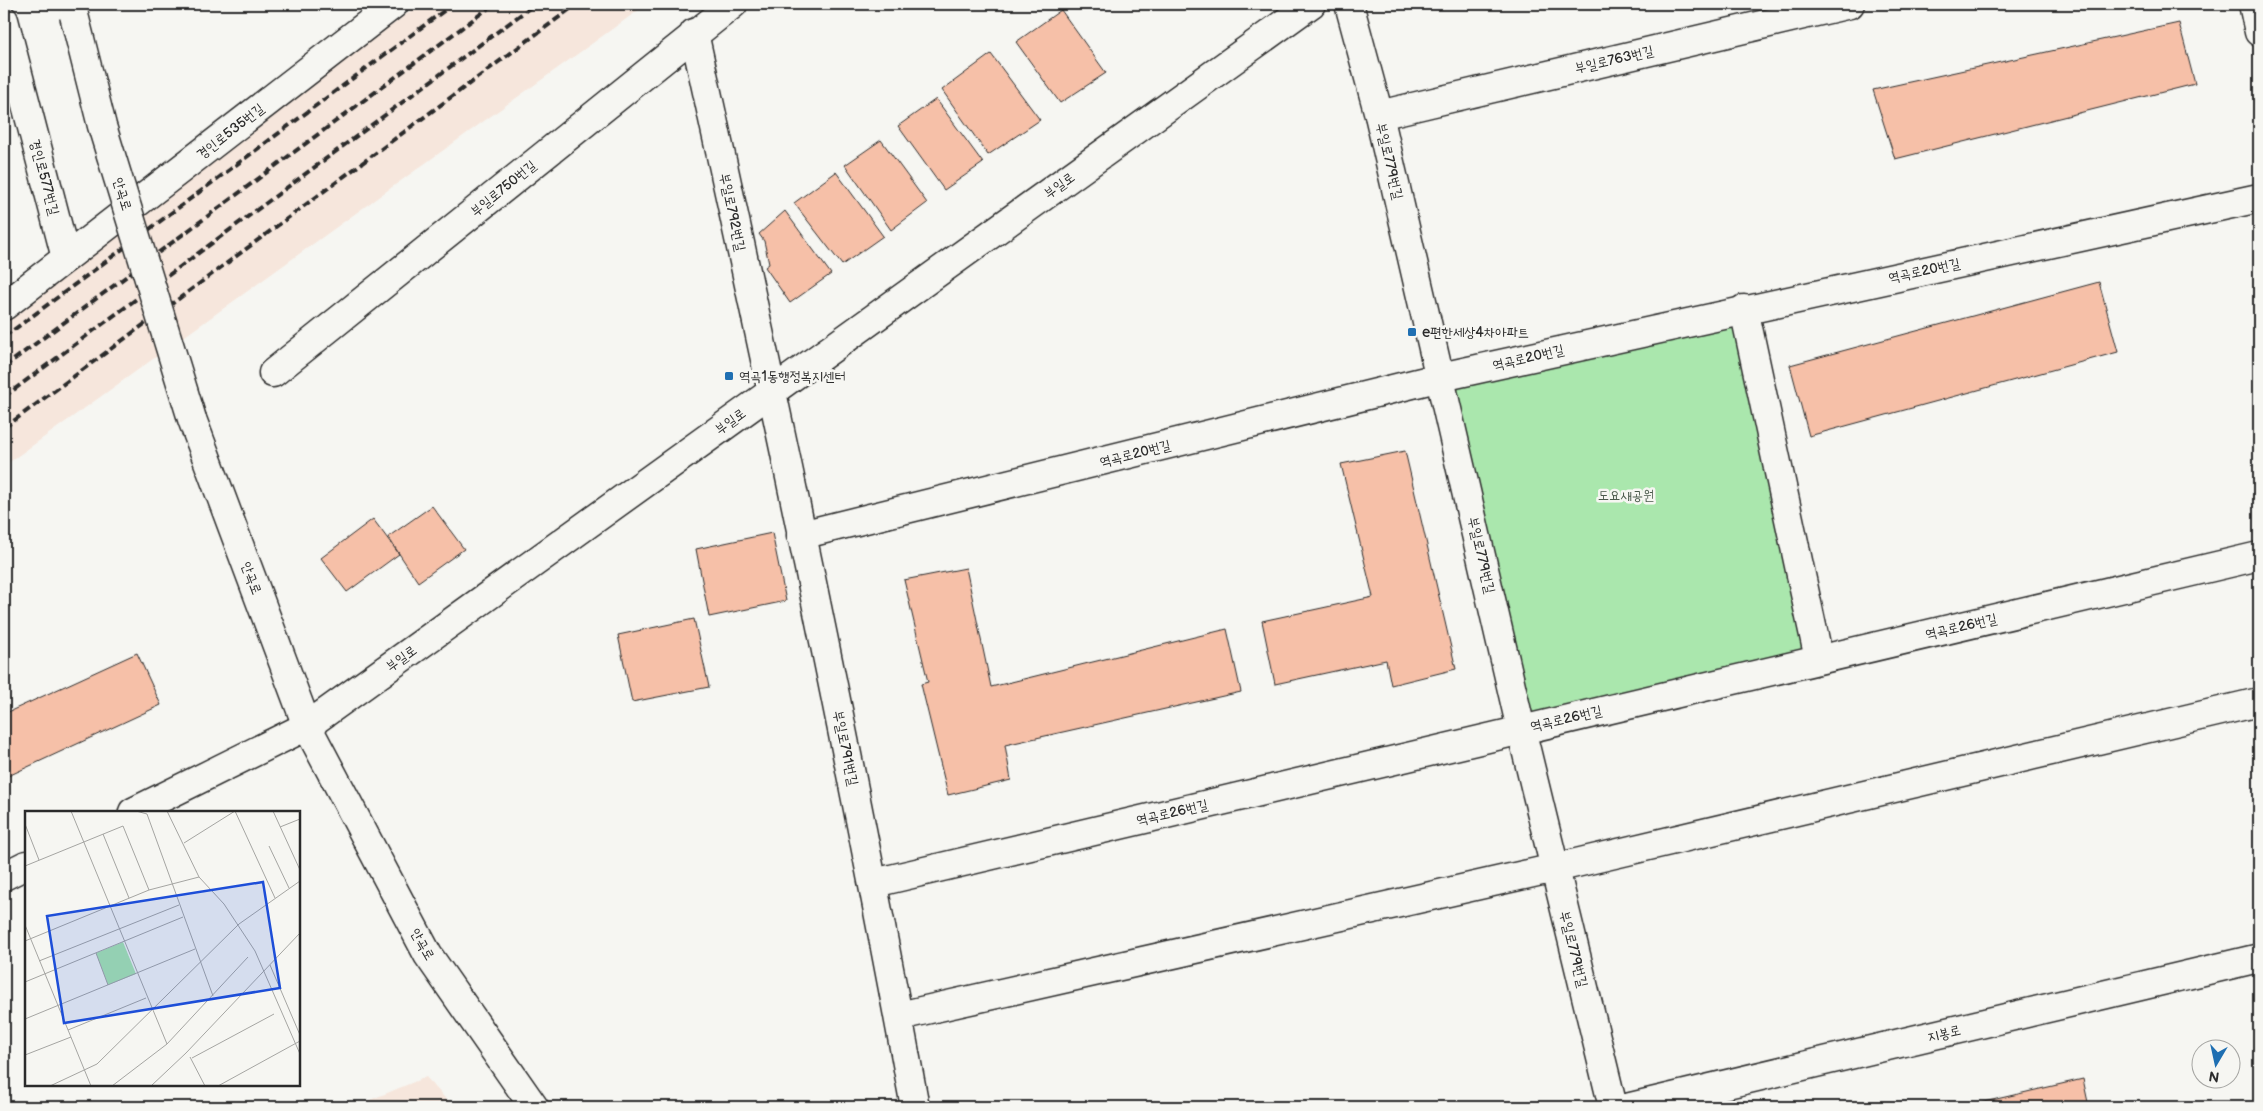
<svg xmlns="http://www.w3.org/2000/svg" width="2263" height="1111" viewBox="0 0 2263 1111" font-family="'Balsamiq Sans','Poor Story',sans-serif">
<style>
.built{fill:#f6e6dc}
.green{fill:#aae7ad;stroke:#6a896c}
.building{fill:#f6c0a8;stroke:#2b2b2b}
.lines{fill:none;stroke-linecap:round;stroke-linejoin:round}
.minor-casing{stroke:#2b2b2b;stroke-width:31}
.minor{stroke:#f6f6f2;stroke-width:28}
.rail{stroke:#2b2b2b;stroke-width:4;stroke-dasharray:8 4;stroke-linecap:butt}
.minor-bridge-casing{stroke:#2b2b2b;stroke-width:31;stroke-linecap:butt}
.minor-bridge{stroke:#f6f6f2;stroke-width:28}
.poi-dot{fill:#1f6fb2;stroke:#f6f6f2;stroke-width:2}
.labels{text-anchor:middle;stroke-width:5;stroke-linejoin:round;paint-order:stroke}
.street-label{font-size:14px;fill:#2b2b2b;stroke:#f6f6f2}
.poi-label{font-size:14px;fill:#2b2b2b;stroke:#f6f6f2;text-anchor:start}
.park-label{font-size:14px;fill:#4b5a4c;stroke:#f6f6f2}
.inset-road{fill:none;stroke:#a5a5a2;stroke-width:1}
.view{fill:#1d4ed8;fill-opacity:0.15;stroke:#1d4ed8;stroke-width:2.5}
.inset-edge{fill:none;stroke:#2b2b2b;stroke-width:2.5}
</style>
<rect width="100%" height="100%" fill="#f6f6f2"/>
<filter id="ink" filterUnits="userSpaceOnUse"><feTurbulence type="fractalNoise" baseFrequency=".02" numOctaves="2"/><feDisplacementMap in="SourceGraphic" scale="10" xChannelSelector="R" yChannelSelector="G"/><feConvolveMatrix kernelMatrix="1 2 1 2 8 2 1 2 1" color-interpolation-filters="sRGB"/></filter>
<g filter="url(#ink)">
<g class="built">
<polygon points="420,4 647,4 4,466 4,309 161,199"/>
<polygon points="426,1077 453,1107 353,1107"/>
</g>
<polygon class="green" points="1744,309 1819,659 1521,729 1441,377"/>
<g class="building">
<polygon points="1061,10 1106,73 1060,103 1016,42"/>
<polygon points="2179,23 2195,84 1895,159 1873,90"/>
<polygon points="991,54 1040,120 988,155 942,90"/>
<polygon points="936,99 983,163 944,190 898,126"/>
<polygon points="881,140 927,203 891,230 845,165"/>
<polygon points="836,172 883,236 842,265 794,203"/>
<polygon points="785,211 831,274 790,303 765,267 769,264 764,241 759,234"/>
<polygon points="2099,282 2118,352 1809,436 1790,365"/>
<polygon points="1405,451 1456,669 1391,685 1386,660 1275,684 1262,621 1373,597 1341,464"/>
<polygon points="432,506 464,549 418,582 388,537"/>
<polygon points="373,519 399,554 347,592 321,558"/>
<polygon points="772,533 786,601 709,617 696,549"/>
<polygon points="966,568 991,687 1227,629 1241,692 1005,745 1011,780 948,795 921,684 928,682 904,580"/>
<polygon points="694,619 709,687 632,702 618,635"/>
<polygon points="137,653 161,705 4,778 4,714"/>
<polygon points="2083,1079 2089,1107 1962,1107"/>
</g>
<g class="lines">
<defs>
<g id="minor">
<polyline points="1349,4 1379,115 1521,729 1613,1107"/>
<polyline points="2253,4 2259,32"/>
<polyline points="4,20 66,258"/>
<path d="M694,33C773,390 849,748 915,1107"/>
<polyline points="1379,115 1850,4"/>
<polyline points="4,306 394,4"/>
<polyline points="1744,309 1819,659"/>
<polyline points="273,373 733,4"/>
<polyline points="192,419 307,726 428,955 534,1107"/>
<polyline points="801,535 1441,377 2259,198"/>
<polyline points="133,812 307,726 1311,4"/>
<polyline points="4,876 26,865"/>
<polyline points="874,883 2259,556"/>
<polyline points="899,1016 1555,868 2259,702"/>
<polyline points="1630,1107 2259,958"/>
</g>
</defs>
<use href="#minor" class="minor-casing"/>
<use href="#minor" class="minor"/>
<g class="rail">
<polyline points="4,337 453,4"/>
<polyline points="4,367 494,4"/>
<polyline points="4,397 535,4"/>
<polyline points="4,428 577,4"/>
</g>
<defs>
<polyline id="minor-bridge" points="74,15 102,126 192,419"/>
</defs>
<use href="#minor-bridge" class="minor-bridge-casing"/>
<use href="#minor-bridge" class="minor-bridge"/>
</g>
</g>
<g class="poi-dot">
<rect x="1407" y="327" width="10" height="10" rx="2.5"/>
<rect x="724" y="371" width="10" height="10" rx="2.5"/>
</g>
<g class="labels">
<g class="street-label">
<text transform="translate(1614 59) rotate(-13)" y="5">부일로763번길</text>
<text transform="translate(230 131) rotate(-38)" y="5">경인로535번길</text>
<text transform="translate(1390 161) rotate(77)" y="5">부일로779번길</text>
<text transform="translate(45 177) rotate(75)" y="5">경인로577번길</text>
<text transform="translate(1059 185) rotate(-36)" y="5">부일로</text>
<text transform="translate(503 188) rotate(-39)" y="5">부일로750번길</text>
<text transform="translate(123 194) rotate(73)" y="5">안곡로</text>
<text transform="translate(733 212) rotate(78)" y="5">부일로792번길</text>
<text transform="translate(1924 270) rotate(-12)" y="5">역곡로20번길</text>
<text transform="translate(1528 357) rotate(-13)" y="5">역곡로20번길</text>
<text transform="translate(730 421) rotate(-36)" y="5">부일로</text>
<text transform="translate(1135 453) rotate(-14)" y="5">역곡로20번길</text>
<text transform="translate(1482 555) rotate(77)" y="5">부일로779번길</text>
<text transform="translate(252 578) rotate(69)" y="5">안곡로</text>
<text transform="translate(1961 626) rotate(-13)" y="5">역곡로26번길</text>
<text transform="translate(401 658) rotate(-36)" y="5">부일로</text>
<text transform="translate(1566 718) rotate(-13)" y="5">역곡로26번길</text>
<text transform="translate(846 748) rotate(78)" y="5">부일로791번길</text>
<text transform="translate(1172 812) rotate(-13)" y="5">역곡로26번길</text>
<text transform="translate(423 944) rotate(60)" y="5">안곡로</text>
<text transform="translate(1574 949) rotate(76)" y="5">부일로779번길</text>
<text transform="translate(1944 1033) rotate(-13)" y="5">지봉로</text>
</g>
<g class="poi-label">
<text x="1422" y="337">e편한세상4차아파트</text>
<text x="739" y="381">역곡1동행정복지센터</text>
</g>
<g class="park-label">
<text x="1626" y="500">도요새공원</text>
</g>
</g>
<g transform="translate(25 811)">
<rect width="275" height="275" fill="#f6f6f2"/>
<path d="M98,131L111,163L83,174L71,142Z" fill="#aae7ad"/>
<path class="inset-road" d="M46,0L142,233M111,0L122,3L188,185M142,0L174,66L199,93L230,140L275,243M210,0L250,87M248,0L275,59M0,13L14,49M255,16L275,8M78,23L104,87M159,32L210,0M244,35L264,77M0,55L98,15L124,79M0,114L66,275M0,130L124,79L174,66M71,142L83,174M14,150L154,94M245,154L275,224M0,171L158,106M0,208L170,138M43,219L121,187M0,244L46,226M165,246L180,275M167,247L249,203M25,275L72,253L214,113L275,70M87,275L142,233L223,146M126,275L161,242L275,122M193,275L275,230"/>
<path class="view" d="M238,71L255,177L39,212L22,105Z"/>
<rect width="275" height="275" class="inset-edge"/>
</g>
<rect width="2263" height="1111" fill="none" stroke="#f6f6f2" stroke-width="20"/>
<rect x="10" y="10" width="2243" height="1091" fill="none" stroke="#2b2b2b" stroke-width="2" filter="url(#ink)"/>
<g transform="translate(2216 1064) rotate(189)"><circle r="24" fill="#f6f6f2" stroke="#a5a5a2"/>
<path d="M0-4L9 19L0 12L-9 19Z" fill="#1f6fb2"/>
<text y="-8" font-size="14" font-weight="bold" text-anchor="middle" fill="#2b2b2b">N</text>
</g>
</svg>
